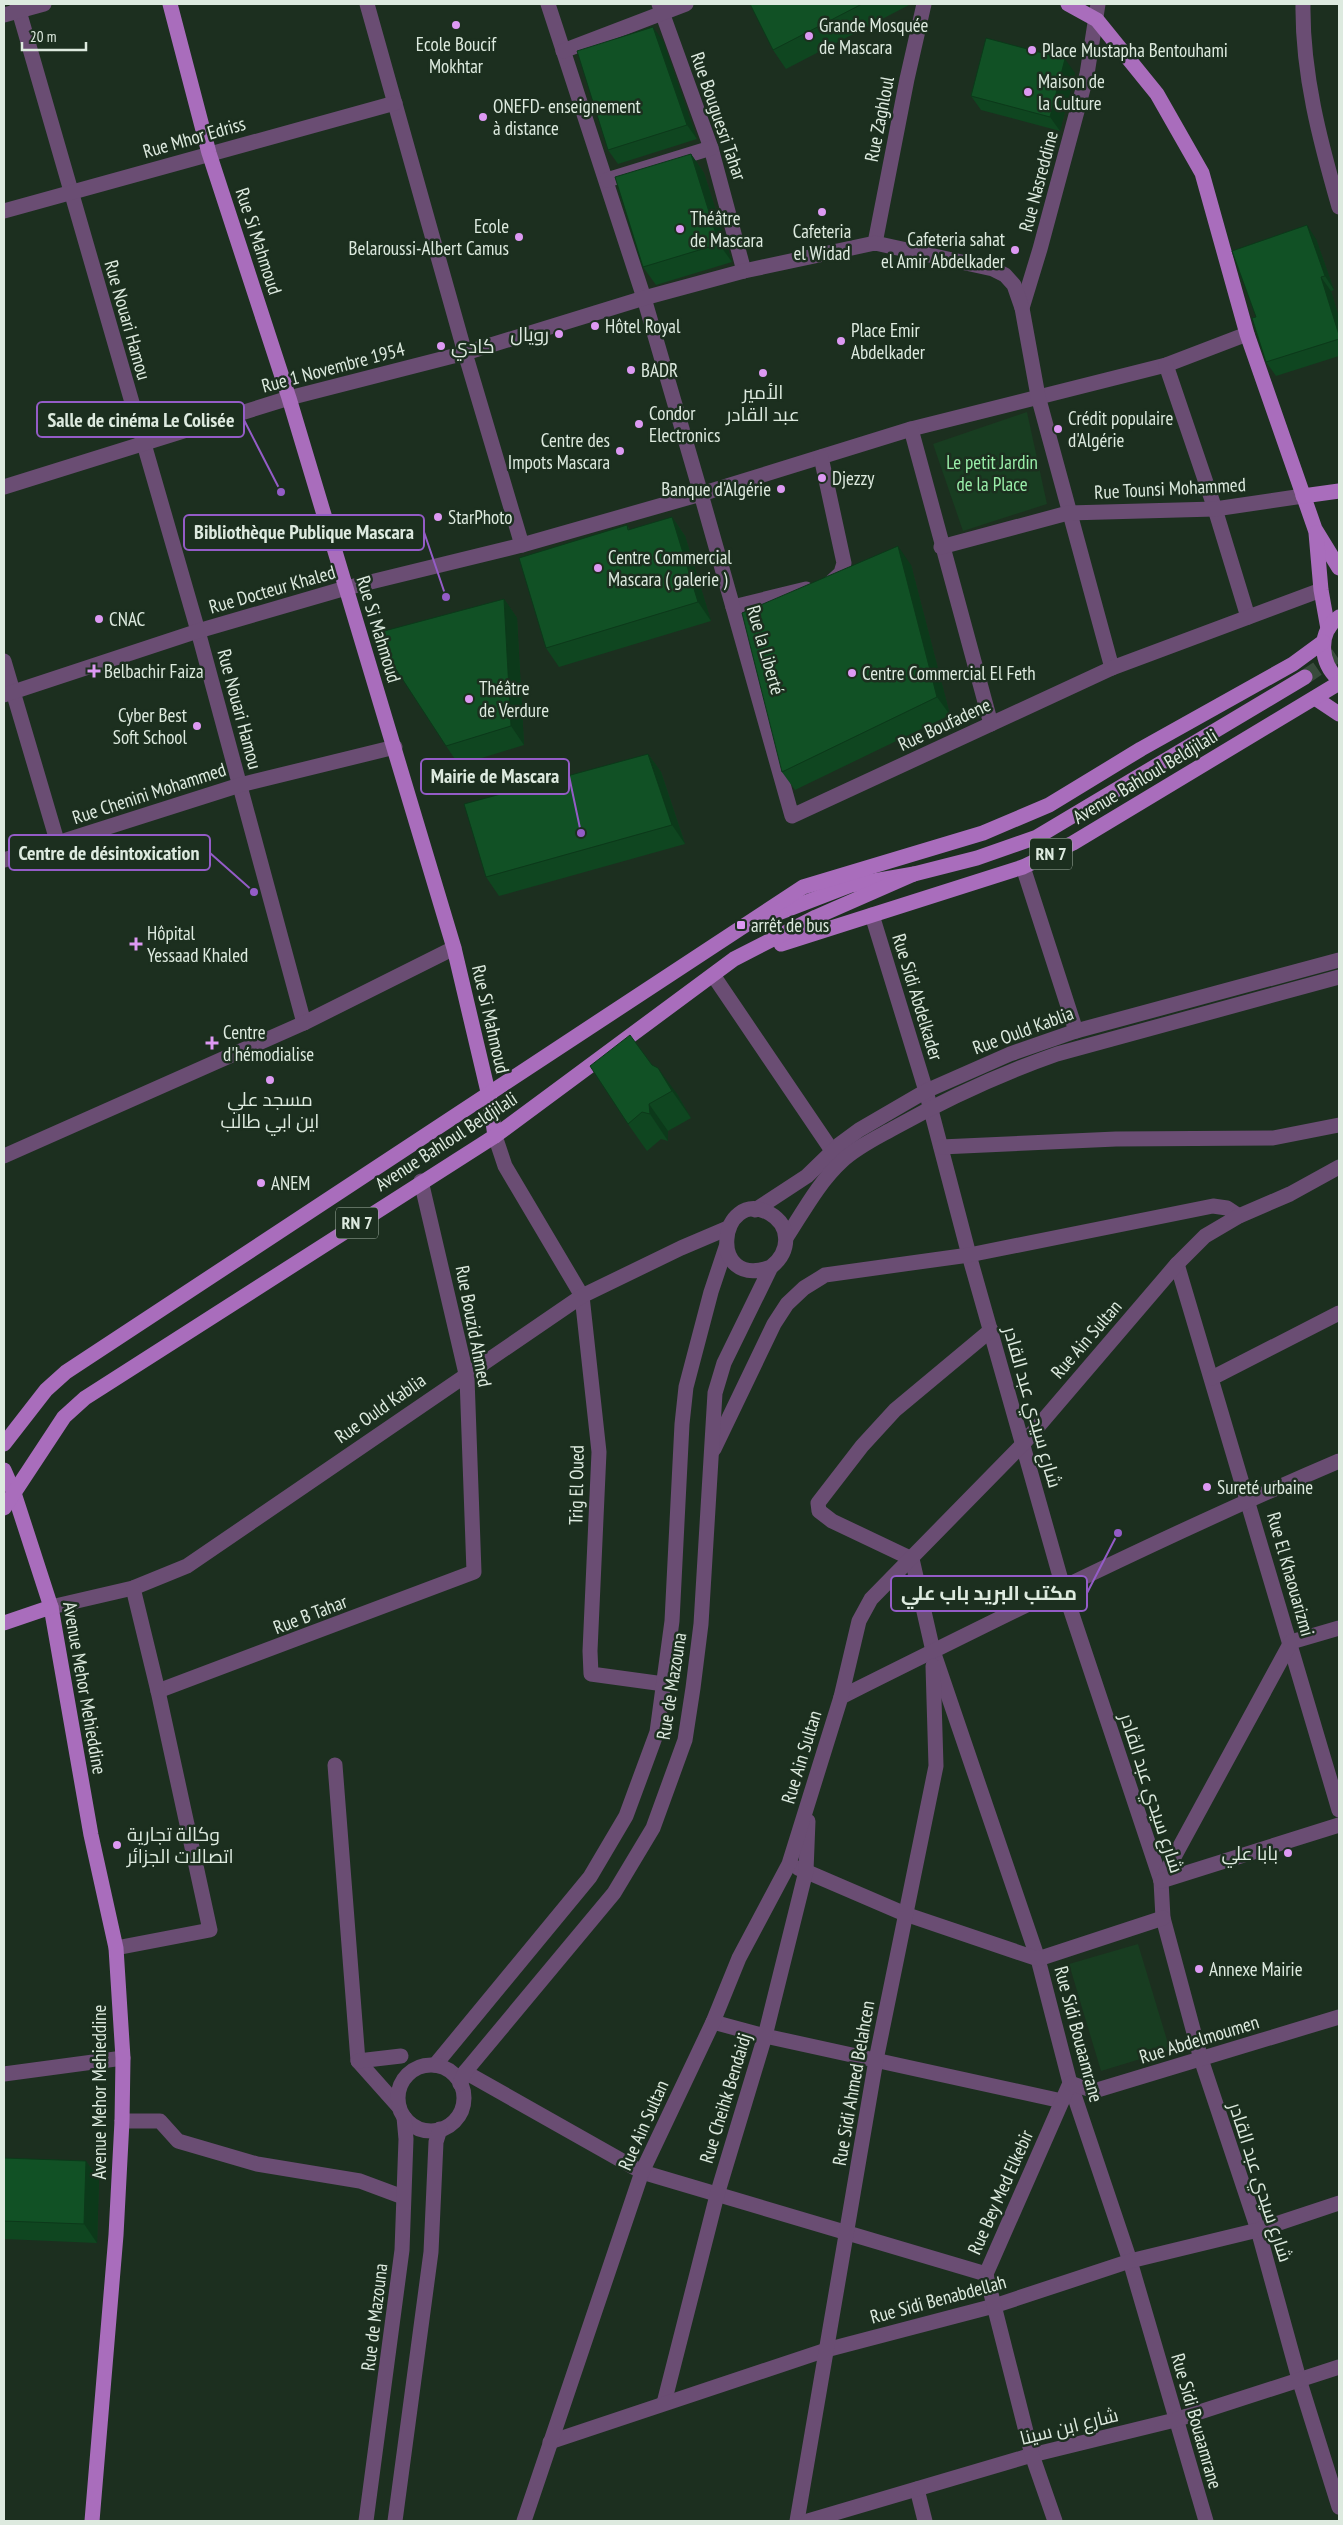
<svg xmlns="http://www.w3.org/2000/svg" width="1343" height="2525" viewBox="0 0 1343 2525" font-family="'PT Sans Narrow',Cairo,sans-serif">
<style>
.garden{fill:#183d21}
.lines{fill:none;stroke-linecap:round;stroke-linejoin:round}
.major-tunnel{stroke:#394b3c;stroke-width:15;stroke-dasharray:15 8;stroke-linecap:butt}
.minor{stroke:#6a4d73;stroke-width:15}
.major{stroke:#a96dbc;stroke-width:15}
.wall{fill:#0f4620}
.shaded-wall{fill:#0c391a}
.building{fill:#115125;stroke:#0c391a}
.poi-dot{fill:#dd99f3;stroke:#1c2f1f;stroke-width:2}
.labels{text-anchor:middle;stroke-width:5;stroke-linejoin:round;paint-order:stroke}
.shield{fill:#1c2f1f;stroke:#a3b2a5;stroke-width:1}
.shield-label{font-size:18px;font-weight:bold;fill:#ddeadf}
.poi-label{font-size:19px;fill:#ddeadf;stroke:#1c2f1f;text-anchor:start}
.street-label{font-size:19px;fill:#ddeadf;stroke:#1c2f1f}
.park-label{font-size:19px;fill:#99eea9;stroke:#1c2f1f}
.leader{fill:none;stroke:#945cc7;stroke-width:2}
.callout-dot{fill:#945cc7;stroke:#1c2f1f;stroke-width:2}
.callout{fill:#1c2f1f;stroke:#945cc7;stroke-width:2}
.callout-label{font-size:20px;text-anchor:middle;font-weight:bold;fill:#ddeadf}
</style>
<rect width="100%" height="100%" fill="#1c2f1f"/>
<g class="garden">
<polygon points="1027,412 1047,504 963,531 933,444"/>
<polygon points="1138,1944 1170,2050 1101,2071 1069,1964"/>
</g>
<g class="lines">
<polyline class="major-tunnel" points="1305,677 1339,654"/>
<g class="minor">
<polyline points="17,4 198,631 304,1023"/>
<polyline points="367,4 465,353 522,545"/>
<polyline points="548,4 644,298 701,494 911,429 1166,365 1247,334"/>
<polyline points="659,4 711,148 744,271"/>
<path d="M1303,4C1302,73 1320,141 1339,207"/>
<polyline points="4,15 44,4"/>
<polyline points="563,51 686,4"/>
<polyline points="607,180 711,148"/>
<polyline points="4,211 395,103"/>
<polyline points="875,243 907,79 924,4"/>
<polyline points="1022,308 1040,249 1087,74 1098,4"/>
<polyline points="1166,365 1215,509 1248,617"/>
<polyline points="911,429 991,724"/>
<polyline points="821,457 844,563 841,573 829,584"/>
<polyline points="4,487 289,398 465,353 644,298 744,271 875,243 993,269 1005,275 1014,285 1022,308 1038,396 1112,668"/>
<polyline points="941,547 1068,513 1215,509 1303,496"/>
<polyline points="733,607 806,589"/>
<polyline points="4,661 58,844"/>
<polyline points="4,695 198,631 346,588 522,545 701,494 792,816 1112,668 1321,590"/>
<polyline points="4,860 240,785 395,747"/>
<polyline points="1023,867 1076,1031"/>
<polyline points="872,915 926,1091 969,1255 1063,1587 1161,1881 1163,1918 1201,2059 1258,2230 1299,2379 1339,2507"/>
<polyline points="713,975 837,1158"/>
<polyline points="495,1136 505,1166 582,1296 599,1452 590,1651 591,1674 664,1684"/>
<polyline points="941,1147 1116,1139 1273,1138 1339,1125"/>
<polyline points="4,1156 304,1023 454,948"/>
<polyline points="755,1210 807,1176 840,1144 859,1130 926,1091 1010,1054 1076,1031 1339,960"/>
<path d="M786,1238C803,1212 819,1182 842,1161C857,1147 876,1138 894,1128C946,1099 1000,1074 1057,1054L1339,977"/>
<polyline points="1177,1264 1339,1810"/>
<polyline points="991,1330 895,1410 862,1446 818,1503 819,1511 832,1521 912,1559 933,1651 1038,1959 1070,2083 1130,2261 1206,2521"/>
<polyline points="1212,1378 1339,1313"/>
<polyline points="714,1449 774,1324 787,1304 804,1288 825,1275 969,1255 1213,1206 1227,1208 1239,1216"/>
<polyline points="51,1607 133,1588 187,1566 582,1296 681,1248 728,1228"/>
<polyline points="158,1691 474,1572 467,1378 421,1181"/>
<path d="M841,1697C1005,1615 1170,1533 1339,1461"/>
<polyline points="335,1765 358,2061 399,2107"/>
<polyline points="798,1868 905,1914 1038,1959 1163,1918"/>
<polyline points="1161,1881 1291,1642 1339,1628"/>
<polyline points="1161,1881 1339,1825"/>
<polyline points="116,1948 210,1930 158,1691 133,1588"/>
<polyline points="713,2022 765,2036 1062,2101"/>
<polyline points="358,2061 401,2056"/>
<polyline points="435,2065 590,1877 626,1816 657,1732 672,1621 682,1424 686,1387 711,1292 726,1247"/>
<circle cx="431" cy="2098" r="33"/>
<polyline points="465,2072 642,2172 986,2274"/>
<polyline points="4,2074 123,2058"/>
<path d="M460,2084L465,2072L614,1893L653,1828L685,1740L693,1688L701,1624L715,1393L724,1363L771,1267C790,1252 792,1226 769,1213C719,1187 706,1291 771,1267"/>
<polyline points="122,2121 160,2121 178,2141 257,2164 360,2181 403,2197"/>
<polyline points="664,2403 717,2195 765,2036 806,1871 808,1821"/>
<polyline points="550,2442 826,2350 994,2306 1130,2261 1258,2230 1339,2203"/>
<polyline points="917,2489 925,2521"/>
<polyline points="366,2521 402,2250 406,2139 404,2117"/>
<polyline points="395,2521 431,2252 436,2142 440,2129"/>
<polyline points="524,2521 642,2172 713,2022 739,1958 789,1864 841,1697 859,1621 871,1599 1023,1444 1177,1264 1205,1236 1239,1216 1290,1194 1339,1167"/>
<polyline points="797,2521 876,2060 936,1766 933,1666"/>
<polyline points="808,2521 1032,2455 1175,2420 1339,2367"/>
<polyline points="1055,2521 1032,2455 986,2274 1070,2083 1094,2091 1339,2017"/>
</g>
<g class="major">
<polyline points="170,4 209,153 289,398 454,948 489,1096 495,1136"/>
<polyline points="1068,4 1097,20 1157,94 1202,173 1247,334 1315,529 1339,568"/>
<polyline points="1303,496 1339,491"/>
<polyline points="1316,533 1321,590 1328,629"/>
<path d="M1339,617C1317,633 1320,663 1339,680"/>
<polyline points="1315,698 1339,714"/>
<polyline points="773,915 851,885 914,874 977,858 1037,837 1305,677"/>
<polyline points="781,944 1023,867 1073,843 1339,683"/>
<polyline points="4,1444 46,1390 66,1372 803,887 983,833 1049,805 1141,749 1293,664 1323,642"/>
<polyline points="4,1470 14,1493 51,1607 91,1835 116,1948 123,2058 122,2121 116,2235 92,2521"/>
<polyline points="4,1508 64,1417 85,1398 495,1136 734,959 816,917 914,874"/>
<polyline points="4,1623 51,1607"/>
</g>
</g>
<g class="wall">
<polygon points="750,4 911,4 786,69 773,50"/>
<polygon points="663,41 697,139 618,164 608,150"/>
<polygon points="1075,73 1060,131 981,110 971,96"/>
<polygon points="691,154 704,173 732,262 656,285 643,267"/>
<polygon points="1316,239 1334,290 1331,291 1339,318 1339,356 1276,376 1266,362 1256,317"/>
<polygon points="672,517 685,536 711,621 559,667 546,648 627,525 630,530"/>
<polygon points="911,565 950,715 795,790 782,772"/>
<polygon points="504,599 517,618 524,745 459,765 446,746"/>
<polygon points="648,754 661,772 685,844 499,896 486,877"/>
<polygon points="652,1065 677,1094 691,1118 668,1131 668,1141 661,1139 647,1151 628,1124"/>
<polygon points="4,2158 86,2161 99,2180 97,2243 4,2239"/>
</g>
<g class="shaded-wall">
<polygon points="653,27 663,41 697,139 687,125"/>
<polygon points="1065,59 1075,73 1060,131 1050,117"/>
<polygon points="691,154 704,173 732,262 719,244"/>
<polygon points="1307,225 1316,239 1334,290 1325,276"/>
<polygon points="1321,277 1331,291 1339,318 1339,335"/>
<polygon points="672,517 685,536 711,621 698,602"/>
<polygon points="898,546 911,565 950,715 937,697"/>
<polygon points="504,599 517,618 524,745 511,726"/>
<polygon points="648,754 661,772 685,844 672,825"/>
<polygon points="658,1068 677,1094 691,1118 672,1091"/>
<polygon points="649,1104 668,1131 668,1141 650,1114"/>
<polygon points="86,2161 99,2180 97,2243 84,2224"/>
</g>
<g class="building">
<polygon points="750,4 862,4 773,50"/>
<polygon points="653,27 687,125 608,150 577,51"/>
<polygon points="986,38 1065,59 1050,117 971,96"/>
<polygon points="691,154 719,244 643,267 615,177"/>
<polygon points="1307,225 1325,276 1321,277 1339,335 1339,339 1266,362 1252,318 1256,317 1232,251"/>
<polygon points="672,517 698,602 546,648 519,558 627,525 628,530"/>
<polygon points="898,546 937,697 782,772 742,613"/>
<polygon points="504,599 511,726 446,746 373,634"/>
<polygon points="648,754 672,825 486,877 464,804"/>
<polygon points="630,1035 652,1065 658,1068 672,1091 649,1104 650,1114 642,1112 628,1124 590,1066"/>
<polygon points="4,2158 86,2161 84,2224 4,2221"/>
</g>
<g class="poi-dot">
<circle cx="456" cy="25" r="5"/>
<circle cx="809" cy="36" r="5"/>
<circle cx="1032" cy="50" r="5"/>
<circle cx="1028" cy="92" r="5"/>
<circle cx="483" cy="117" r="5"/>
<circle cx="822" cy="212" r="5"/>
<circle cx="680" cy="229" r="5"/>
<circle cx="519" cy="237" r="5"/>
<circle cx="1015" cy="250" r="5"/>
<circle cx="595" cy="326" r="5"/>
<circle cx="559" cy="334" r="5"/>
<circle cx="841" cy="341" r="5"/>
<circle cx="441" cy="346" r="5"/>
<circle cx="631" cy="370" r="5"/>
<circle cx="763" cy="373" r="5"/>
<circle cx="639" cy="424" r="5"/>
<circle cx="1058" cy="429" r="5"/>
<circle cx="620" cy="451" r="5"/>
<circle cx="822" cy="478" r="5"/>
<circle cx="781" cy="489" r="5"/>
<circle cx="438" cy="517" r="5"/>
<circle cx="598" cy="568" r="5"/>
<circle cx="99" cy="619" r="5"/>
<path d="M91.5 663.5h5v5h5v5h-5v5h-5v-5h-5v-5h5z"/>
<circle cx="852" cy="673" r="5"/>
<circle cx="469" cy="699" r="5"/>
<circle cx="197" cy="726" r="5"/>
<rect x="736" y="920" width="10" height="10" rx="2.5"/>
<path d="M133.5 936.5h5v5h5v5h-5v5h-5v-5h-5v-5h5z"/>
<path d="M209.5 1035.5h5v5h5v5h-5v5h-5v-5h-5v-5h5z"/>
<circle cx="270" cy="1080" r="5"/>
<circle cx="261" cy="1183" r="5"/>
<circle cx="1207" cy="1487" r="5"/>
<circle cx="117" cy="1845" r="5"/>
<circle cx="1288" cy="1853" r="5"/>
<circle cx="1199" cy="1969" r="5"/>
</g>
<g class="labels">
<g class="shield">
<rect x="1030" y="838.5" width="42" height="31" rx="4"/>
<rect x="336" y="1207.5" width="42" height="31" rx="4"/>
</g>
<g class="shield-label">
<text x="1051" y="860">RN 7</text>
<text x="357" y="1229">RN 7</text>
</g>
<g class="poi-label">
<text x="819" y="32">Grande Mosquée<tspan x="819" dy="22">de Mascara</tspan></text>
<text x="456" y="51" text-anchor="middle">Ecole Boucif<tspan x="456" dy="22">Mokhtar</tspan></text>
<text x="1042" y="57">Place Mustapha Bentouhami</text>
<text x="1038" y="88">Maison de<tspan x="1038" dy="22">la Culture</tspan></text>
<text x="493" y="113">ONEFD- enseignement<tspan x="493" dy="22">à distance</tspan></text>
<text x="690" y="225">Théâtre<tspan x="690" dy="22">de Mascara</tspan></text>
<text x="509" y="233" text-anchor="end">Ecole<tspan x="509" dy="22">Belaroussi-Albert Camus</tspan></text>
<text x="822" y="238" text-anchor="middle">Cafeteria<tspan x="822" dy="22">el Widad</tspan></text>
<text x="1005" y="246" text-anchor="end">Cafeteria sahat<tspan x="1005" dy="22">el Amir Abdelkader</tspan></text>
<text x="605" y="333">Hôtel Royal</text>
<text x="851" y="337">Place Emir<tspan x="851" dy="22">Abdelkader</tspan></text>
<text x="549" y="341" text-anchor="end">رويال</text>
<text x="451" y="353">كادي</text>
<text x="641" y="377">BADR</text>
<text x="763" y="399" text-anchor="middle">الأمير<tspan x="763" dy="22">عبد القادر</tspan></text>
<text x="649" y="420">Condor<tspan x="649" dy="22">Electronics</tspan></text>
<text x="1068" y="425">Crédit populaire<tspan x="1068" dy="22">d'Algérie</tspan></text>
<text x="610" y="447" text-anchor="end">Centre des<tspan x="610" dy="22">Impots Mascara</tspan></text>
<text x="832" y="485">Djezzy</text>
<text x="771" y="496" text-anchor="end">Banque d'Algérie</text>
<text x="448" y="524">StarPhoto</text>
<text x="608" y="564">Centre Commercial<tspan x="608" dy="22">Mascara ( galerie )</tspan></text>
<text x="109" y="626">CNAC</text>
<text x="104" y="678">Belbachir Faiza</text>
<text x="862" y="680">Centre Commercial El Feth</text>
<text x="479" y="695">Théâtre<tspan x="479" dy="22">de Verdure</tspan></text>
<text x="187" y="722" text-anchor="end">Cyber Best<tspan x="187" dy="22">Soft School</tspan></text>
<text x="751" y="932">arrêt de bus</text>
<text x="147" y="940">Hôpital<tspan x="147" dy="22">Yessaad Khaled</tspan></text>
<text x="223" y="1039">Centre<tspan x="223" dy="22">d'hémodialise</tspan></text>
<text x="270" y="1106" text-anchor="middle">مسجد علي<tspan x="270" dy="22">اين ابي طالب</tspan></text>
<text x="271" y="1190">ANEM</text>
<text x="1217" y="1494">Sureté urbaine</text>
<text x="127" y="1841">وكالة تجارية<tspan x="127" dy="22">اتصالات الجزائر</tspan></text>
<text x="1278" y="1860" text-anchor="end">بابا علي</text>
<text x="1209" y="1976">Annexe Mairie</text>
</g>
<g class="street-label">
<text transform="translate(719 116) rotate(71)" y="7">Rue Bouguesri Tahar</text>
<text transform="translate(879 119) rotate(-79)" y="7">Rue Zaghloul</text>
<text transform="translate(194 137) rotate(-16)" y="7">Rue Mhor Edriss</text>
<text transform="translate(1038 181) rotate(-75)" y="7">Rue Nasreddine</text>
<text transform="translate(259 241) rotate(72)" y="7">Rue Si Mahmoud</text>
<text transform="translate(128 320) rotate(74)" y="7">Rue Nouari Hamou</text>
<text transform="translate(333 367) rotate(-15)" y="7">Rue 1 Novembre 1954</text>
<text transform="translate(1170 488) rotate(-3)" y="7">Rue Tounsi Mohammed</text>
<text transform="translate(272 589) rotate(-16)" y="7">Rue Docteur Khaled</text>
<text transform="translate(379 629) rotate(73)" y="7">Rue Si Mahmoud</text>
<text transform="translate(766 650) rotate(74)" y="7">Rue la Liberté</text>
<text transform="translate(240 709) rotate(75)" y="7">Rue Nouari Hamou</text>
<text transform="translate(944 724) rotate(-25)" y="7">Rue Boufadene</text>
<text transform="translate(1145 776) rotate(-31)" y="7">Avenue Bahloul Beldjilali</text>
<text transform="translate(149 793) rotate(-18)" y="7">Rue Chenini Mohammed</text>
<text transform="translate(918 997) rotate(73)" y="7">Rue Sidi Abdelkader</text>
<text transform="translate(491 1019) rotate(77)" y="7">Rue Si Mahmoud</text>
<text transform="translate(1023 1030) rotate(-20)" y="7">Rue Ould Kablia</text>
<text transform="translate(446 1141) rotate(-33)" y="7">Avenue Bahloul Beldjilali</text>
<text transform="translate(474 1326) rotate(79)" y="7">Rue Bouzid Ahmed</text>
<text transform="translate(1086 1339) rotate(-49)" y="7">Rue Ain Sultan</text>
<text transform="translate(1033 1407) rotate(74)" y="7">شارع سيدي عبد القادر</text>
<text transform="translate(380 1408) rotate(-35)" y="7">Rue Ould Kablia</text>
<text transform="translate(576 1485) rotate(-89)" y="7">Trig El Oued</text>
<text transform="translate(1291 1574) rotate(74)" y="7">Rue El Khaouarizmi</text>
<text transform="translate(310 1614) rotate(-21)" y="7">Rue B Tahar</text>
<text transform="translate(671 1686) rotate(-81)" y="7">Rue de Mazouna</text>
<text transform="translate(85 1688) rotate(80)" y="7">Avenue Mehor Mehieddine</text>
<text transform="translate(801 1757) rotate(-73)" y="7">Rue Ain Sultan</text>
<text transform="translate(1152 1793) rotate(72)" y="7">شارع سيدي عبد القادر</text>
<text transform="translate(1079 2034) rotate(75)" y="7">Rue Sidi Bouaamrane</text>
<text transform="translate(1199 2039) rotate(-17)" y="7">Rue Abdelmoumen</text>
<text transform="translate(853 2083) rotate(-80)" y="7">Rue Sidi Ahmed Belahcen</text>
<text transform="translate(99 2092) rotate(-90)" y="7">Avenue Mehor Mehieddine</text>
<text transform="translate(725 2098) rotate(-73)" y="7">Rue Cheihk Bendaidj</text>
<text transform="translate(643 2125) rotate(-66)" y="7">Rue Ain Sultan</text>
<text transform="translate(1261 2182) rotate(72)" y="7">شارع سيدي عبد القادر</text>
<text transform="translate(1000 2192) rotate(-66)" y="7">Rue Bey Med Elkebir</text>
<text transform="translate(938 2299) rotate(-15)" y="7">Rue Sidi Benabdellah</text>
<text transform="translate(374 2317) rotate(-83)" y="7">Rue de Mazouna</text>
<text transform="translate(1197 2421) rotate(74)" y="7">Rue Sidi Bouaamrane</text>
<text transform="translate(1069 2426) rotate(-14)" y="7">شارع ابن سينا</text>
</g>
<g class="park-label">
<text x="992" y="469">Le petit Jardin<tspan x="992" dy="22">de la Place</tspan></text>
</g>
</g>
<path class="leader" d="M281 492L244 420M446 597L424 532M581 833L569 776M254 892L210 853M1118 1533L1087 1593"/>
<g class="callout-dot">
<circle cx="281" cy="492" r="5"/>
<circle cx="446" cy="597" r="5"/>
<circle cx="581" cy="833" r="5"/>
<circle cx="254" cy="892" r="5"/>
<circle cx="1118" cy="1533" r="5"/>
</g>
<g class="callout">
<rect x="37" y="402" width="207" height="35" rx="5"/>
<rect x="184" y="515" width="240" height="35" rx="5"/>
<rect x="421" y="759" width="148" height="35" rx="5"/>
<rect x="9" y="835" width="201" height="35" rx="5"/>
<rect x="891" y="1576" width="196" height="35" rx="5"/>
</g>
<g class="callout-label">
<text x="141" y="427">Salle de cinéma Le Colisée</text>
<text x="304" y="539">Bibliothèque Publique Mascara</text>
<text x="495" y="783">Mairie de Mascara</text>
<text x="109" y="860">Centre de désintoxication</text>
<text x="989" y="1600">مكتب البريد باب علي</text>
</g>
<rect width="1343" height="2525" fill="none" stroke="#ddeadf" stroke-width="10"/>
<path d="M22 42v8h64v-8" fill="none" stroke="#ddeadf" stroke-width="2.5"/>
<text x="30" y="42" font-size="15" fill="#ddeadf" stroke="#1c2f1f" stroke-width="4" paint-order="stroke">20 m</text>
</svg>
